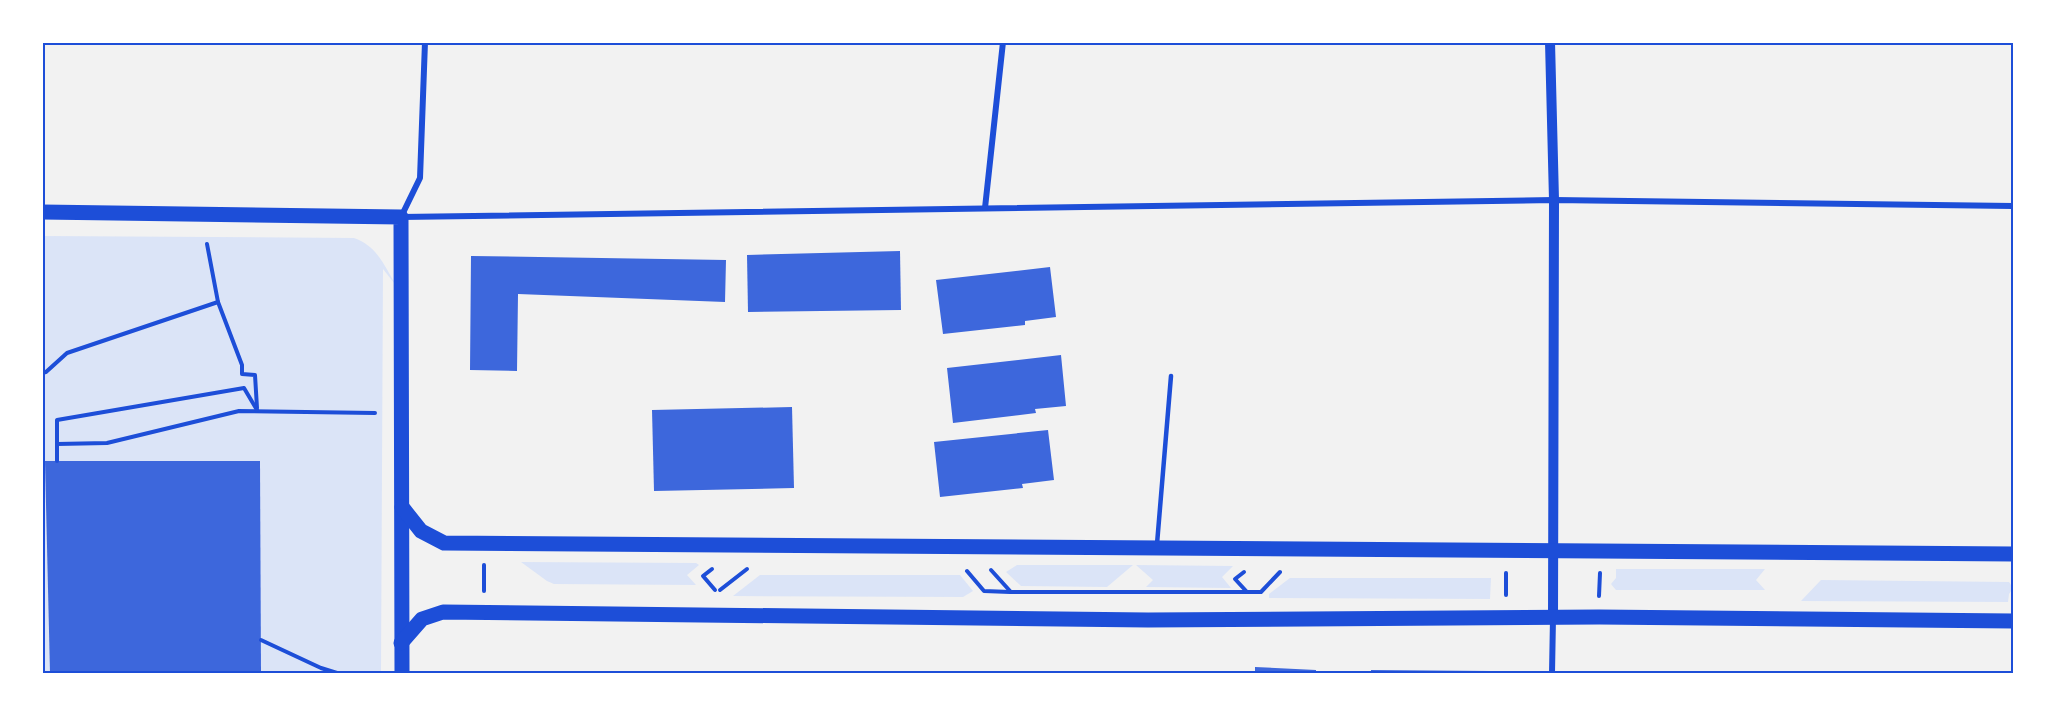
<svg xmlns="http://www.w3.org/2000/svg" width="2055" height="715" viewBox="0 0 2055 715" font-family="Jost,sans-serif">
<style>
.green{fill:#dbe4f7}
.building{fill:#3d67dc}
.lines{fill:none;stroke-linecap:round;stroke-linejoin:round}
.path{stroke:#1d4ed8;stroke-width:4}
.service{stroke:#1d4ed8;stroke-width:4.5}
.minor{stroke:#1d4ed8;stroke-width:6}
.tertiary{stroke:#1d4ed8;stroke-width:10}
.primary{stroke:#1d4ed8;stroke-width:15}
.neatline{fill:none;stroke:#1d4ed8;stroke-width:2}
</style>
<rect width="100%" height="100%" fill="#f2f2f2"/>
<g class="green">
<path d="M42,236L354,238C378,246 385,268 398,288L383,269L381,673H42Z"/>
<polygon points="521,562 696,563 699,565 687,575 696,585 554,584 547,581"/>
<polygon points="1017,565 1133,565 1107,587 1021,586 1006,572"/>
<polygon points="1136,565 1233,566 1222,577 1231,588 1146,587 1153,580"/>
<polygon points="1616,569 1765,569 1756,580 1765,590 1616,590 1611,584 1616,578"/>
<polygon points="760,575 960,575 973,591 963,597 733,596"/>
<polygon points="1290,578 1491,578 1490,599 1269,598 1269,594"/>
<polygon points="1821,580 2009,582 2013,588 2009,594 2008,602 1801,601"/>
</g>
<g class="building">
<polygon points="900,251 901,310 748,312 747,255"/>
<polygon points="471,256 726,260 725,302 518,294 517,371 470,370"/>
<polygon points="1050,267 1056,317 1025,321 1025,325 943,334 936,280"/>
<polygon points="1061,355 1066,406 1035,409 1036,413 953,423 947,368"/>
<polygon points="792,407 794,488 654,491 652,410"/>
<polygon points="1048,430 1054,480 1022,484 1023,488 940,497 934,442"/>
<polygon points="45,461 260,461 261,673 50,673"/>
<polygon points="1255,667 1316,670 1316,673 1255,673"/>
<polygon points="1371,670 1491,671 1491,673 1371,673"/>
</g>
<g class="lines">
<g class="path">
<polyline points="207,244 218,302 242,365 242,374 255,375 257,408"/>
<polyline points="42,373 46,372 67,353 218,302"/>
<polyline points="57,444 107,443 239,411 375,413"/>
<polyline points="57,461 57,420 244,388 257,410"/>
<polyline points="712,569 703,576 715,590"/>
<polyline points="991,570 1010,591"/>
<polyline points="967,571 984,591 1010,592 1261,592 1280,572"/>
<polyline points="1244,572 1235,579 1247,592"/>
<polyline points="720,590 747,569"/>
<polyline points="484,591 484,565"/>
<polyline points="1506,595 1506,573"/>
<polyline points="1599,596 1600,573"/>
<polyline points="261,640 321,668 337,673"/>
</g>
<polyline class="service" points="1157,544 1171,376"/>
<g class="minor">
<polyline points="425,42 420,178 401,217 1554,200 2013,206"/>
<polyline points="985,208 1003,42"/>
<polyline points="1552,673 1553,618"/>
</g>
<polyline class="tertiary" points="1550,42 1554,200 1553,618"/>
<g class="primary">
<polyline points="42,212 401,217 402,673"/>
<polyline points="402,507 421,531 444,543 2013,554"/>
<polyline points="401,643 422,619 443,612 1148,620 1599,617 2013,621"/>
</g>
</g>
<rect width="2055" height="715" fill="none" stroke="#ffffff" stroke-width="87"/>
<rect x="44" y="44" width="1968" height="628" class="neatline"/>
</svg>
